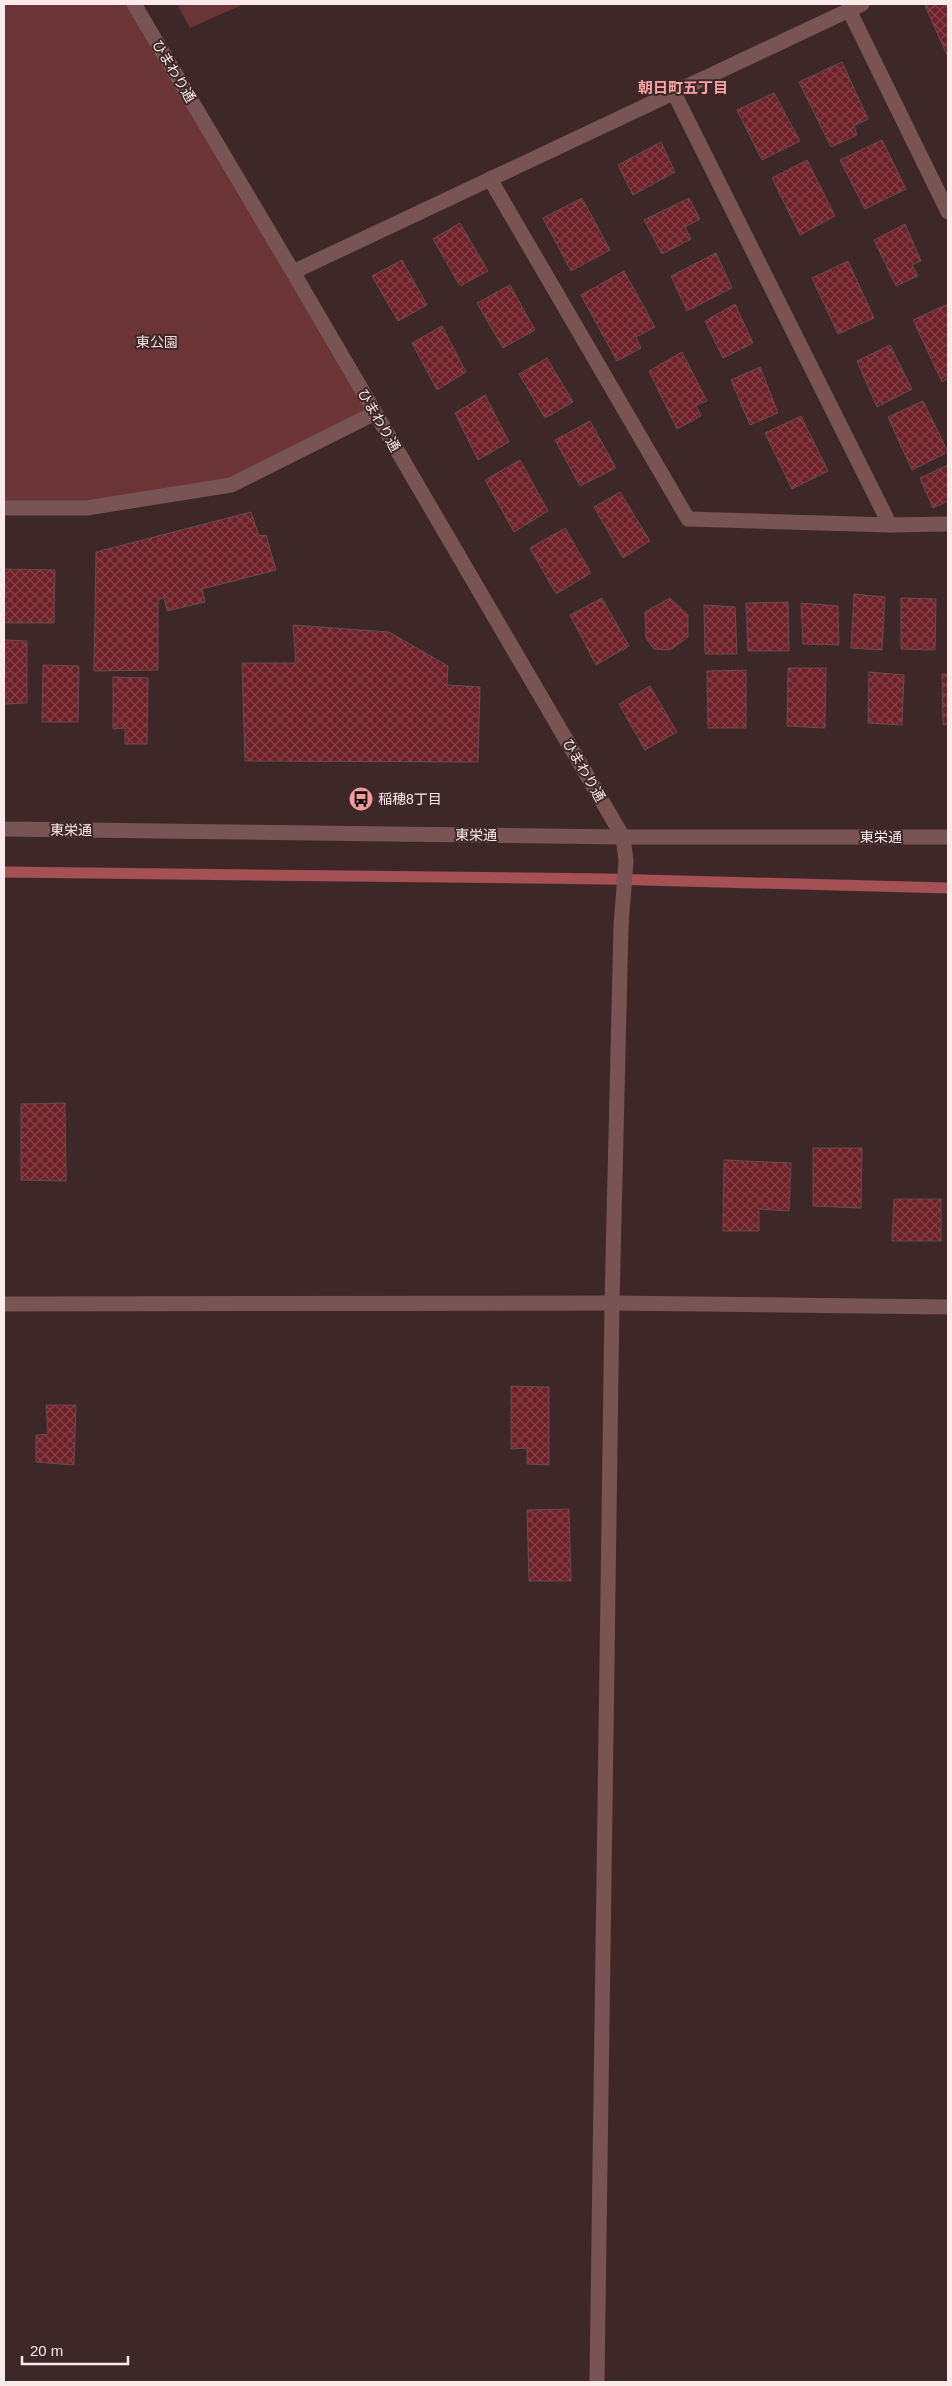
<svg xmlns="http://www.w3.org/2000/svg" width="952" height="2386" viewBox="0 0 952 2386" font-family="Helvetica,'Noto Sans JP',sans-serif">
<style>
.green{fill:#6b3437}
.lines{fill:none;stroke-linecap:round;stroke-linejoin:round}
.stream{stroke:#a45055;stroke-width:11}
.building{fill:url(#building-cross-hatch);stroke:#664d4d}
.minor{stroke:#795454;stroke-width:15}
.labels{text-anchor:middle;stroke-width:4;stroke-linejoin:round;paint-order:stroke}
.street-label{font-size:14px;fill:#faeaea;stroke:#3e2727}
.park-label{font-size:14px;fill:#f5dbdb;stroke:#3e2727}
.poi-label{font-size:14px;fill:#faeaea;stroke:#3e2727;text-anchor:start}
.neighbourhood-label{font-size:15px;font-weight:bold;fill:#f8a4a6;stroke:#3e2727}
</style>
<defs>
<pattern id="building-cross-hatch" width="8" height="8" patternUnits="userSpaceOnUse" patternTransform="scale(1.25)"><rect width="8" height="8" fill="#6f2129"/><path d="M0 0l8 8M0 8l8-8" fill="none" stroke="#844148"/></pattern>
</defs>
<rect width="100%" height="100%" fill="#3e2727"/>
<g class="green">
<polygon points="4,4 134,4 375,413 231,485 87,508 4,508"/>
<polygon points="177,4 244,4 190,28"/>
</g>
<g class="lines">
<polyline class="stream" points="4,872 607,879 948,888"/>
</g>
<g class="building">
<polygon points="931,4 948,4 948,57 925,6"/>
<polygon points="842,62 868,119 854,126 857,135 831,147 799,82"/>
<polygon points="774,93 800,141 762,160 737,110"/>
<polygon points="882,140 906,189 865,209 840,160"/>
<polygon points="661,142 675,172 633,195 618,165"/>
<polygon points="807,160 835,216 800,235 772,178"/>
<polygon points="582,198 610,250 571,271 543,218"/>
<polygon points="689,198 700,219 685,227 691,239 662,254 644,220"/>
<polygon points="460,223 488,271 460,286 433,239"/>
<polygon points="905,224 921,261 912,265 918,276 896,286 874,240"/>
<polygon points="716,253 732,288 687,311 671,276"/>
<polygon points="402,260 427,305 398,321 372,276"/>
<polygon points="848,261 874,318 838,334 812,278"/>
<polygon points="624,271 655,327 636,337 641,348 617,361 581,295"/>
<polygon points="510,285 535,330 503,348 477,303"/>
<polygon points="735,304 753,343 723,358 705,321"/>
<polygon points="948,304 948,378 942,382 913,320"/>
<polygon points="442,326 466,372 437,390 412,343"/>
<polygon points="890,345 912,389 877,407 857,361"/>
<polygon points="682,352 707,401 696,405 701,416 677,429 649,371"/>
<polygon points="547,358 573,402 545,418 519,374"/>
<polygon points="760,367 778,413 750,425 731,380"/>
<polygon points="485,395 509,442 478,460 455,413"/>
<polygon points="923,401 948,452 912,470 888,417"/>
<polygon points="801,416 828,471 792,489 765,433"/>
<polygon points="590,421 616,468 580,486 555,440"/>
<polygon points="520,460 548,511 514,532 485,480"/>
<polygon points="948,465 948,501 933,508 920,478"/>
<polygon points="620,492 650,541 623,558 594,507"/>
<polygon points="251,512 259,536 266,535 276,570 202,589 205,602 167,611 164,597 158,601 158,670 94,671 96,552"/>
<polygon points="565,528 591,573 556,594 530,548"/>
<polygon points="4,569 55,570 54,623 4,623"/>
<polygon points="854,594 885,597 882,650 851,648"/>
<polygon points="602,598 629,646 596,665 570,615"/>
<polygon points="670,598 688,615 688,637 670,650 654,649 646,638 645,612"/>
<polygon points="901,598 936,599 935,650 901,649"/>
<polygon points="788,602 789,651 748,651 746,603"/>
<polygon points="801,603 838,606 839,645 803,644"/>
<polygon points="704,605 735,607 737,654 705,654"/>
<polygon points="293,625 389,632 448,666 447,685 480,687 478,762 245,761 242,663 296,663"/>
<polygon points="4,640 27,641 27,703 4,704"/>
<polygon points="43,665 79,666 78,722 42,722"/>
<polygon points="788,668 826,668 825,728 787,726"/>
<polygon points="746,670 746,728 708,728 707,671"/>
<polygon points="869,672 904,675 902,725 868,723"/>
<polygon points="942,674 948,674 948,724 943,725"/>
<polygon points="113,677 148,678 147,744 125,744 125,728 113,729"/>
<polygon points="650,686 677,732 645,750 619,704"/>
<polygon points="65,1103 66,1181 21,1180 21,1104"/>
<polygon points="813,1148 862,1148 861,1208 813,1206"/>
<polygon points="724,1160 791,1163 789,1211 759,1209 759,1231 723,1231"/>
<polygon points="894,1199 941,1199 941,1241 892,1241"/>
<polygon points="511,1386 549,1387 549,1465 527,1464 527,1448 511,1449"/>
<polygon points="46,1405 76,1405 74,1465 36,1462 36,1435 48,1434"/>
<polygon points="569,1509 571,1581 529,1581 527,1510"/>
</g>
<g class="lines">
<g class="minor">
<polyline points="134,4 293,272 623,837 626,861 621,926 612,1303 597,2382"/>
<polyline points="849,10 948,212"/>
<polyline points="674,93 890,525"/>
<polyline points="490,179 688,519 890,525 948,524"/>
<polyline points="293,272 862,4"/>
<polyline points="4,508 87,508 231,485 375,413"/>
<polyline points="4,829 623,837 948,837"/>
<polyline points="4,1304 612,1303 948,1307"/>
</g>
</g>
<defs>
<symbol id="bus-disc" viewBox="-11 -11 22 22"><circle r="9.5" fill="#f59b9d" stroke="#3e2727"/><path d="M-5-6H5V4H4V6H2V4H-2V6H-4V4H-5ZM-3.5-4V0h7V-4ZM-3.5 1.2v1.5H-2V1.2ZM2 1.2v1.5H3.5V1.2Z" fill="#111"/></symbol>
</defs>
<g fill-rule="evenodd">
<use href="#bus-disc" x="347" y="785" width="28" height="28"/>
</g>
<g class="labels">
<g class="street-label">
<text transform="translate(174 71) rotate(59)" y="5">ひまわり通</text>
<text transform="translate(379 420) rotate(60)" y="5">ひまわり通</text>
<text transform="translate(584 770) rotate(60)" y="5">ひまわり通</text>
<text transform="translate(71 830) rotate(1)" y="5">東栄通</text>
<text transform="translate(476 835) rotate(1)" y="5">東栄通</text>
<text x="881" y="842">東栄通</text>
</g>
<g class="park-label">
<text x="157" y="347">東公園</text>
</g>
<g class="poi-label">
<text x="378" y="804">稲穂8丁目</text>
</g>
<g class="neighbourhood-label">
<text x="683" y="93">朝日町五丁目</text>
</g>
</g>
<rect width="952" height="2386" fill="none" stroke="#faeaea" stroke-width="10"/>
<path d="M22 2356v8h106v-8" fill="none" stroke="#faeaea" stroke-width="2.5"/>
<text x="30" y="2356" font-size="15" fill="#faeaea" stroke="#3e2727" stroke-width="4" paint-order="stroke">20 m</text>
</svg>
